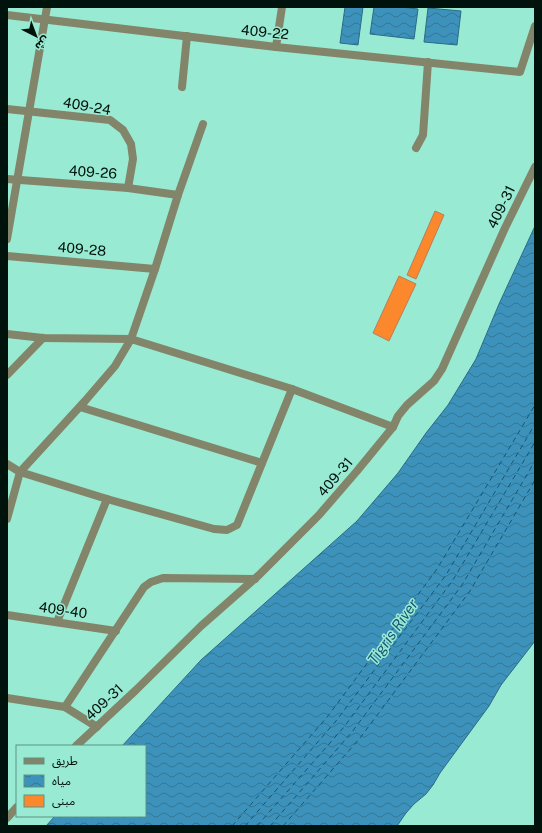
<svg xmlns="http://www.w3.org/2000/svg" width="542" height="833" viewBox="0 0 542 833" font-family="'Public Sans','Noto Sans Arabic',sans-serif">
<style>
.water{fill:url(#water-waves);stroke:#2b6c86}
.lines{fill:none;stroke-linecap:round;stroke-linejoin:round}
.ferry{stroke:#155774;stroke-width:1;stroke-dasharray:5 4;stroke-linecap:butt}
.building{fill:#fc882e;stroke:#b77e5a}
.street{stroke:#82856a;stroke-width:8}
.labels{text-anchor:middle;stroke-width:3;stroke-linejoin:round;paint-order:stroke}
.street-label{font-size:14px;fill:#00120c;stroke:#99ead2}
.water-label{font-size:15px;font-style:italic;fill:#155774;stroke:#99ead2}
</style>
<defs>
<pattern id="water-waves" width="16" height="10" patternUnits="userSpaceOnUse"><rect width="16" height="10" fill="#3d92bb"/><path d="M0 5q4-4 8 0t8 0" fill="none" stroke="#317696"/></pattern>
</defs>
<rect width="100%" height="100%" fill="#99ead2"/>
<g class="water">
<polygon points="345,7 363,7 358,45 340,43"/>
<polygon points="374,7 401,7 418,9 414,39 370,34"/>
<polygon points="428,8 461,11 457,45 424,42"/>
<polygon points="535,226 535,641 501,685 489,706 440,773 433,785 426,794 414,804 406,813 397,826 46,826 55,816 145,816 145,746 122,746 201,660 357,521 398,473 426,433 448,405 476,359 499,304"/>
</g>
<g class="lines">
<g class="ferry">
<polyline points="232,826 328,716 437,569 535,405"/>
<polyline points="245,826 336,721 446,575 535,424"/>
<polyline points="257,826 344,727 453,580 535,442"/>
<polyline points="270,826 352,732 462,585 535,461"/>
<polyline points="283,826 360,738 470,591 535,480"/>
</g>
</g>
<g class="building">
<polygon points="435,211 444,215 416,279 407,275"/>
<polygon points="399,276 416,284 389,341 373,333"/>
</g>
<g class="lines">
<g class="street">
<polyline points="7,15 276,47 520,72 535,26"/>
<polyline points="276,47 282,7"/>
<polyline points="182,87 187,36"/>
<polyline points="7,109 110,120 123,130 131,144 133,159 128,188"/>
<polyline points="416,148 423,135 428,62"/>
<polyline points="7,179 128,188 178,195"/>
<polyline points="7,239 47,7"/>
<polyline points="7,256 155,269"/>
<polyline points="7,334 43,338 131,339 292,389 393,427"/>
<polyline points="7,375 43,338"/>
<polyline points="80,407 262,463"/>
<polyline points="7,464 20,472 107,499 214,529 227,530 237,525 292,389"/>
<polyline points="7,519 20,472 85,401 115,366 131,339 155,269 178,195 203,124"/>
<polyline points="7,615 116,631"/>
<polyline points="57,622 107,499"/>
<polyline points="7,698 65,707 97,727"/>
<polyline points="65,707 144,587 151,582 163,578 255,579"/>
<polyline points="76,746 136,690 201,626 259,575 319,515 357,471 393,427 398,416 407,405 434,381 442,369 505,228 535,167"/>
<polyline points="7,818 17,807"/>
</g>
</g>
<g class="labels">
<g class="street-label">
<text transform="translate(265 32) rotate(6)" y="5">409-22</text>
<text transform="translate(87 106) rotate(10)" y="5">409-24</text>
<text transform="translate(93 172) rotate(4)" y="5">409-26</text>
<text transform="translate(501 207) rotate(-64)" y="5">409-31</text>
<text transform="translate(82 249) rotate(5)" y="5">409-28</text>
<text transform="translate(335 477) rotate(-50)" y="5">409-31</text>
<text transform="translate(63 610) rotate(8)" y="5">409-40</text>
<text transform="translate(104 702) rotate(-43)" y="5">409-31</text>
</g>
<g class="water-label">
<text transform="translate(393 632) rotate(-55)" y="5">Tigris River</text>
</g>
</g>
<rect width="542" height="833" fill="none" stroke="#00120c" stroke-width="16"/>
<rect x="16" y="745" width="130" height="72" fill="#99ead2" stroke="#5c9483"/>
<rect x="24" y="758" width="20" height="6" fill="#82856a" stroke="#5c9483"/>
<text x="52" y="765" font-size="12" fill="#00120c">طريق</text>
<rect x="24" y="775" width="20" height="12" fill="url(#water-waves)" stroke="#5c9483"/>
<text x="52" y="785" font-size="12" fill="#00120c">مياه</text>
<rect x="24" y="795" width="20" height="12" fill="#fc882e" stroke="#5c9483"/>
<text x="52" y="805" font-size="12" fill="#00120c">مبنى</text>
<g transform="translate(36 36) rotate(138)" stroke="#99ead2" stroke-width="3" paint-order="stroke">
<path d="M0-3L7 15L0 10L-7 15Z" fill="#00120c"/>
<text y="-6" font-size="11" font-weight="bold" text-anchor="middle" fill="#00120c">ش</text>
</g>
</svg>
